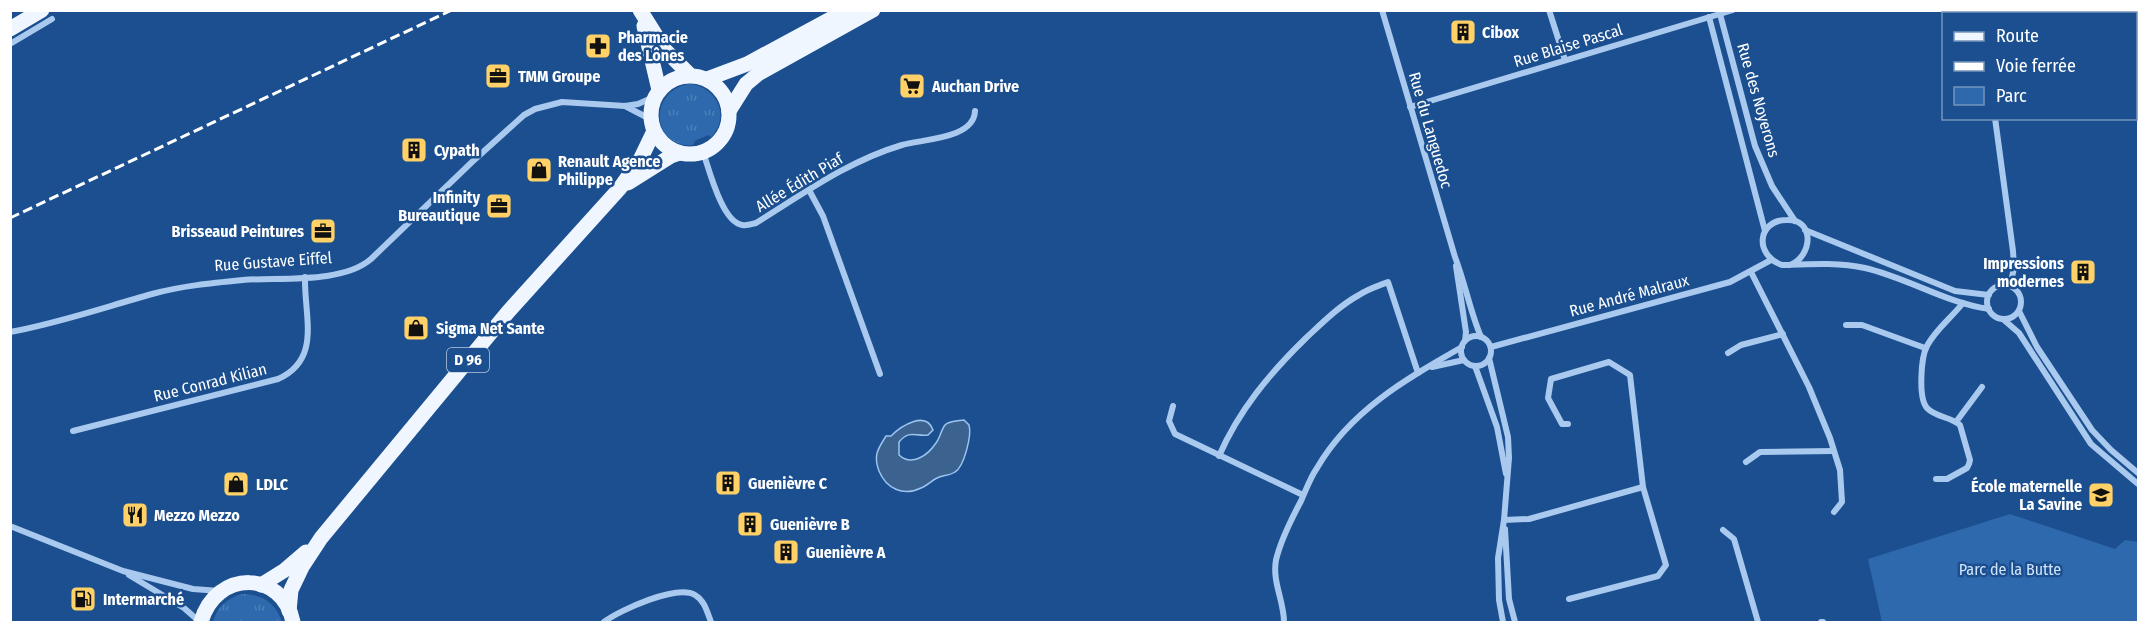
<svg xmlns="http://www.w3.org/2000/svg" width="2149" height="633" viewBox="0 0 2149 633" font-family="'Fira Sans Condensed',sans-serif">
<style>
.grass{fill:url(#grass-tufts)}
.park{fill:#2e69ad}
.water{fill:#3c6290;stroke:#9cc4f0;stroke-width:1.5}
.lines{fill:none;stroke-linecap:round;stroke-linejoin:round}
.minor{stroke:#a9c9ee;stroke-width:6}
.primary{stroke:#f0f6ff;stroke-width:15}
.rail{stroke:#fff;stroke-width:3;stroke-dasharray:10 4.5;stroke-linecap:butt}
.labels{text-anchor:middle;stroke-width:5;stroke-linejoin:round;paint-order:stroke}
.shield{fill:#1b4f8f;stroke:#bbcadd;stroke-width:1.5}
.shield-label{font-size:15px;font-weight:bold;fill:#fff}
.poi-label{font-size:16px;font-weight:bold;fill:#fff;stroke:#1b4f8f;text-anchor:start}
.street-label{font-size:16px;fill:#fff;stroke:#1b4f8f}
.park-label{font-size:16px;fill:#cfe3fa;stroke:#1b4f8f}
</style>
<defs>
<pattern id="grass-tufts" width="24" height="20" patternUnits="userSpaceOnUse" patternTransform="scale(1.5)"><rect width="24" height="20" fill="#2e69ad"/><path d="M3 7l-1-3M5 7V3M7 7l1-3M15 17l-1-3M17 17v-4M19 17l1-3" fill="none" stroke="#4d80b9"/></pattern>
</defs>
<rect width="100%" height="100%" fill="#1b4f8f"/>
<g class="grass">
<path d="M690,84C717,87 731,117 711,137L708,135C704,138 699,138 695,141C694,142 694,144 693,145C691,146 686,145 684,145C648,137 654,88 690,84Z"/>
<path d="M242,594C262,594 276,603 282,622H213C217,607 227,598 242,594Z"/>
</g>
<polygon class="park" points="2010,514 2115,549 2125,540 2138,542 2138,622 1882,622 1868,559"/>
<path class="water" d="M964,420L969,425C972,435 964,467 955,472C949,476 942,475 937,478C931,481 927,486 921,488C903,497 886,488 879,471C873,455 878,449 886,436H891C901,426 926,410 933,430L928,435C915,437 910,429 899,442V455C912,467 928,455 936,443C940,438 941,430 945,425C949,421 958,421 964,420Z"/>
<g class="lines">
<g class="minor">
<path d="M1382,10L1455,257C1465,283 1470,311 1481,337"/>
<polyline points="1549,10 1565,60"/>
<polyline points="1970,10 1971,14"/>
<polyline points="1720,14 1755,146 1772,186 1795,221"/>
<polyline points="1709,17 1765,231"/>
<polyline points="10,44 52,19"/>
<polyline points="625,106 650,119"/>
<polyline points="1410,107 1733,10"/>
<polyline points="1995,118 2013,251 2014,268 2010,286"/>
<path d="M703,152C709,169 722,222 742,225C747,226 752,224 756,223C803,194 848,161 902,145C923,139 974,139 975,111"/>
<polyline points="809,190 823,216 880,374"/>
<polyline points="1805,230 1955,291 1989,295"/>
<path d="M1790,265C1813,256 1815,219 1787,220C1757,220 1754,255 1782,265C1809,264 1839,262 1865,268C1908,278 1946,303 1989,309"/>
<polyline points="1456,266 1466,332 1465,341"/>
<polyline points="1751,272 1809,387 1830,438 1840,470 1842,502 1834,512"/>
<circle cx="2004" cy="302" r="17"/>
<polyline points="2019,311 2037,347 2092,430 2111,450 2138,473"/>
<polyline points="2004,320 2019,333 2091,444 2138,484"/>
<polyline points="1846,325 1862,325 1925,348"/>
<path d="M10,332C59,323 105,307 152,294C181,286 212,283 243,280C280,277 342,284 371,259L472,162L524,115L535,109L562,102L625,106L638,104L654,97"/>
<circle cx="1476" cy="351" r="15"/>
<polyline points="1491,347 1730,282 1771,260"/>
<polyline points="1728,353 1741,345 1783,334"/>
<polyline points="1489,358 1508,437 1509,458 1504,520 1498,558 1499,600 1503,622"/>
<polyline points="1475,366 1497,427 1506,474"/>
<polyline points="1432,367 1464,360"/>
<polyline points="1173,406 1169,421 1175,434 1303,495"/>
<polyline points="1956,422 1982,387"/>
<path d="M73,431L278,379C322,359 304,317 305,277"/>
<path d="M1219,456C1239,410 1270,373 1306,338C1322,323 1339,306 1359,295C1368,289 1378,286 1388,282L1418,373"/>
<polyline points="1746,462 1760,452 1833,451"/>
<path d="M1936,479H1947L1967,468L1969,464L1970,460L1960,425C1951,417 1935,417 1927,408C1918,398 1921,357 1927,346C1935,330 1952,317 1963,303"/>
<polyline points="1504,520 1529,519 1643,487 1630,375 1609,362 1551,379 1548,398 1562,424 1568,424"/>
<polyline points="10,526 123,571 193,589 220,591"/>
<polyline points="1505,529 1509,599 1515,622"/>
<polyline points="1723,530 1734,539 1758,622"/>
<polyline points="129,575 184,608 200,622"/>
<polyline points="1569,599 1658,576 1666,565 1643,487"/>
<path d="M604,622C620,610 677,584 695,595C705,601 707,612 711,622"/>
<path d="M1284,622C1284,601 1272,582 1276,560C1280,543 1293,516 1301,501C1306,490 1310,478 1317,468C1350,411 1406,379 1462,347"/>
<polyline points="1821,622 1823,622"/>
</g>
<g class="primary">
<polyline points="640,10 665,50 690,75"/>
<polyline points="644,26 659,90"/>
<polyline points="10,29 42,10"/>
<circle cx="690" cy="115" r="39"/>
<polyline points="707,79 747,64 847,10"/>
<polyline points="729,111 746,84 758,74 873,10"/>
<polyline points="628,183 671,156 680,153"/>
<polyline points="261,585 285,570 306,552"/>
<polyline points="289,611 291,590 302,567 321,538 508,312 620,188 641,158 654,131"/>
<path d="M201,622C216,569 283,570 293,622"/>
</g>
<polyline class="rail" points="10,218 452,10"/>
</g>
<defs>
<symbol id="building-square" viewBox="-11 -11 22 22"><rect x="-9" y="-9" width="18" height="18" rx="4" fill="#ffd166" stroke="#1b4f8f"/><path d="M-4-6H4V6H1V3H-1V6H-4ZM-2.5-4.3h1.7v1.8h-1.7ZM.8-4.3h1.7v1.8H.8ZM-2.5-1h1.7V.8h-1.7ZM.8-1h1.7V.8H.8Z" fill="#111"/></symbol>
<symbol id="pharmacy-square" viewBox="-11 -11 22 22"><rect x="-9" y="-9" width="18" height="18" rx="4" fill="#ffd166" stroke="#1b4f8f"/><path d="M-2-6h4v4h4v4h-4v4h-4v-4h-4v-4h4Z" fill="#111"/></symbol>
<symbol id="office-square" viewBox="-11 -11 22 22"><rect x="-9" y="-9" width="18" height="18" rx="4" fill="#ffd166" stroke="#1b4f8f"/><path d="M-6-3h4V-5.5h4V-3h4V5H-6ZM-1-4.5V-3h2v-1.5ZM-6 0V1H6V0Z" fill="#111"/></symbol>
<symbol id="supermarket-square" viewBox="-11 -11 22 22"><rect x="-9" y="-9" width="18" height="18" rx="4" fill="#ffd166" stroke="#1b4f8f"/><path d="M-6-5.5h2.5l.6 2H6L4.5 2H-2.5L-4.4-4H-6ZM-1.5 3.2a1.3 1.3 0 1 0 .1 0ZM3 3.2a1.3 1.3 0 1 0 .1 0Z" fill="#111"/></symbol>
<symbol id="shop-square" viewBox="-11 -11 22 22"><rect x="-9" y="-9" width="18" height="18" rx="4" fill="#ffd166" stroke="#1b4f8f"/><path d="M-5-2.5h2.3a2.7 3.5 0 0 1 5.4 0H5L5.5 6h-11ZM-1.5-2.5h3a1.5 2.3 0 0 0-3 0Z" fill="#111"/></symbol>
<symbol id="school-square" viewBox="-11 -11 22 22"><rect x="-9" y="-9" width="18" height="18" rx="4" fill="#ffd166" stroke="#1b4f8f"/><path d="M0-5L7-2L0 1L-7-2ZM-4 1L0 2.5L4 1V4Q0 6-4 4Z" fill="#111"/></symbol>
<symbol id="restaurant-square" viewBox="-11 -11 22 22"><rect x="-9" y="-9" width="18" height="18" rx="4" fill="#ffd166" stroke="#1b4f8f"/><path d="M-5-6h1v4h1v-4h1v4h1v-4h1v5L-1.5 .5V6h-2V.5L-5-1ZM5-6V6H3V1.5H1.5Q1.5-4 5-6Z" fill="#111"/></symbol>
<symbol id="fuel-square" viewBox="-11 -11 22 22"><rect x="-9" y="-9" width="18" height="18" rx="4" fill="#ffd166" stroke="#1b4f8f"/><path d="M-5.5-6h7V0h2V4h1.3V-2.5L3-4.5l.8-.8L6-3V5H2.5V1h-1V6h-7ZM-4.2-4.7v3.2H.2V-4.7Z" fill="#111"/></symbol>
</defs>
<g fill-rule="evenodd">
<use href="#building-square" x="1448" y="17" width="30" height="30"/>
<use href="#pharmacy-square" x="583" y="31" width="30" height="30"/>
<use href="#office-square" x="483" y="61" width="30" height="30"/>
<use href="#supermarket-square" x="897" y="71" width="30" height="30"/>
<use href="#building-square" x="399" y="135" width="30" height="30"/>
<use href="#shop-square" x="524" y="155" width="30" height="30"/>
<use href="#office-square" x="484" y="191" width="30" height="30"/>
<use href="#office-square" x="308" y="216" width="30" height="30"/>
<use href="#building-square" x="2068" y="257" width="30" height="30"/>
<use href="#shop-square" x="401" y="313" width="30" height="30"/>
<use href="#building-square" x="713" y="468" width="30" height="30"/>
<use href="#shop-square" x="221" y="469" width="30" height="30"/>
<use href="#school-square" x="2086" y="480" width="30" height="30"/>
<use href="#restaurant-square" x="120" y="500" width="30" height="30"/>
<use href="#building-square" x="735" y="509" width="30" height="30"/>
<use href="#building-square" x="771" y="537" width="30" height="30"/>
<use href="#fuel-square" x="68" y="584" width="30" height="30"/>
</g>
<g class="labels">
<rect class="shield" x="447" y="348" width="42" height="24" rx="4.5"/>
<g class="shield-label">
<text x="468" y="365">D 96</text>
</g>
<g class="poi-label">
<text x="1482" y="38">Cibox</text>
<text x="618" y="43">Pharmacie<tspan x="618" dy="18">des Lônes</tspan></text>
<text x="518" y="82">TMM Groupe</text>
<text x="932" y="92">Auchan Drive</text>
<text x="434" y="156">Cypath</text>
<text x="558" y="167">Renault Agence<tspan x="558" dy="18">Philippe</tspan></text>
<text x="480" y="203" text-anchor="end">Infinity<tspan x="480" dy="18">Bureautique</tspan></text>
<text x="304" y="237" text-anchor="end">Brisseaud Peintures</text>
<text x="2064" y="269" text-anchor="end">Impressions<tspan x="2064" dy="18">modernes</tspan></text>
<text x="436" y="334">Sigma Net Sante</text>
<text x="748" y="489">Guenièvre C</text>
<text x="256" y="490">LDLC</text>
<text x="2082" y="492" text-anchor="end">École maternelle<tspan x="2082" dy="18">La Savine</tspan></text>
<text x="154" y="521">Mezzo Mezzo</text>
<text x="770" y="530">Guenièvre B</text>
<text x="806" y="558">Guenièvre A</text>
<text x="103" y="605">Intermarché</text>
</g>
<g class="street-label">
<text transform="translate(1568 45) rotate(-17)" y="6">Rue Blaise Pascal</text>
<text transform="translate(1759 100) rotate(74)" y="6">Rue des Noyerons</text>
<text transform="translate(1431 130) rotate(74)" y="6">Rue du Languedoc</text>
<text transform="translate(799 182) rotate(-31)" y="6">Allée Édith Piaf</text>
<text transform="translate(273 261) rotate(-4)" y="6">Rue Gustave Eiffel</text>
<text transform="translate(1629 295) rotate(-15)" y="6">Rue André Malraux</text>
<text transform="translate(210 382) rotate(-14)" y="6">Rue Conrad Kilian</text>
</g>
<g class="park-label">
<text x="2010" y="575">Parc de la Butte</text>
</g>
</g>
<rect width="2149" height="633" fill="none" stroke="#ffffff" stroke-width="24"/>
<rect x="1942" y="12" width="195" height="108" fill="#1b4f8f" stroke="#7695bc" stroke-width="1.5"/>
<rect x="1954" y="32" width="30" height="9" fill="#f0f6ff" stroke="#7695bc" stroke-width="1.5"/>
<text x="1996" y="42" font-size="18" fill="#ffffff">Route</text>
<rect x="1954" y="62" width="30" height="9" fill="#ffffff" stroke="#7695bc" stroke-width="1.5"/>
<text x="1996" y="72" font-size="18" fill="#ffffff">Voie ferrée</text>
<rect x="1954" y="87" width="30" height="18" fill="#2e69ad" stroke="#7695bc" stroke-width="1.5"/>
<text x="1996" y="102" font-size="18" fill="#ffffff">Parc</text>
</svg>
